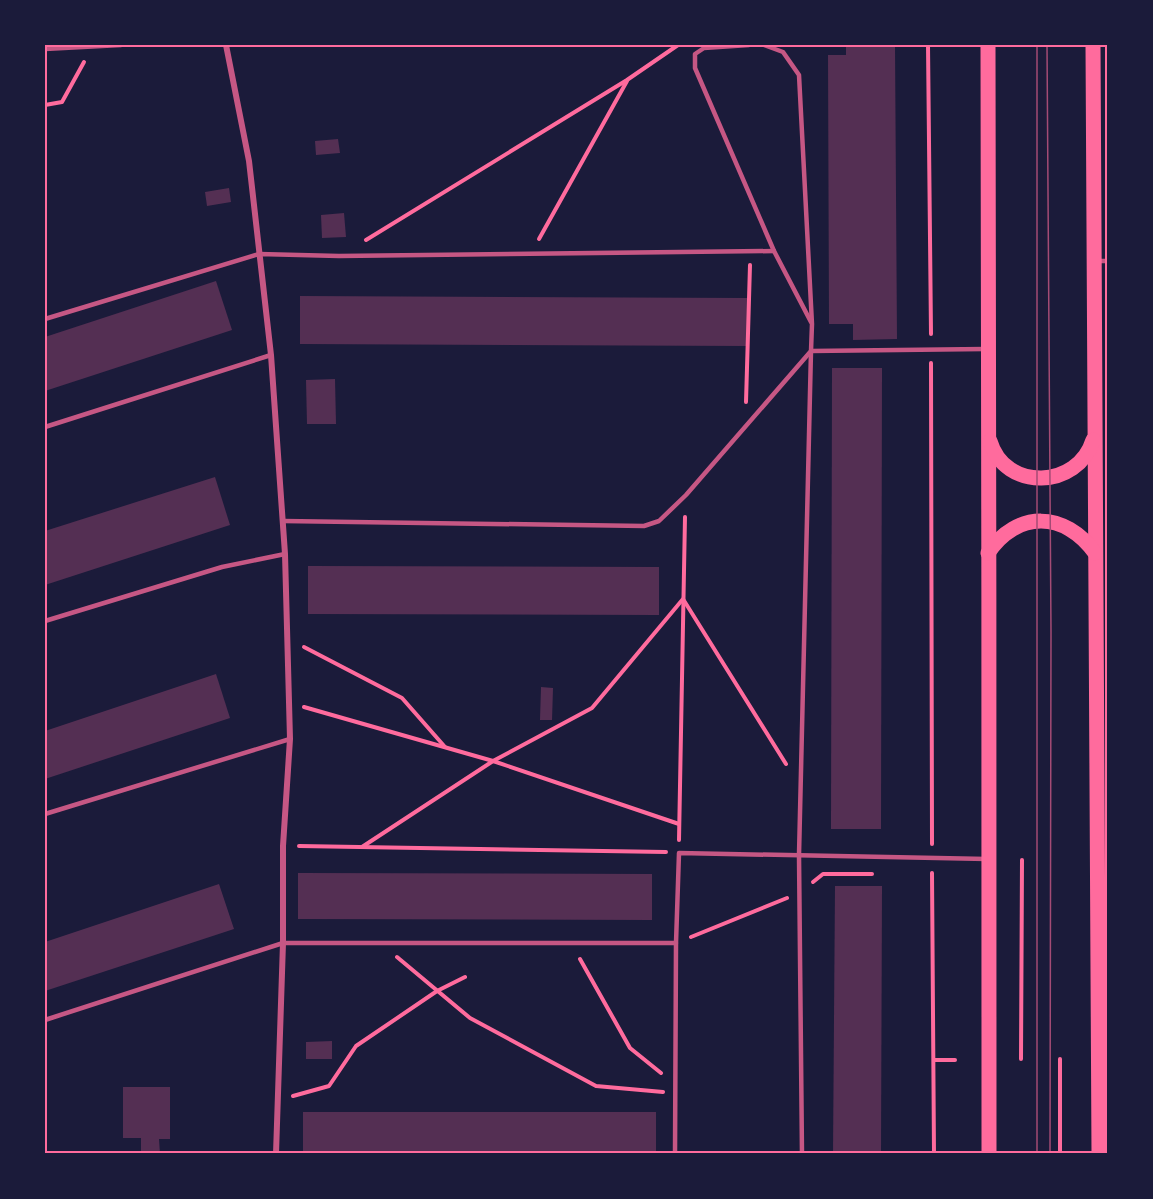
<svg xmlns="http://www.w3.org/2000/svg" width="1153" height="1199" viewBox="0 0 1153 1199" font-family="'Fira Sans',sans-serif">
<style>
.building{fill:#542f53}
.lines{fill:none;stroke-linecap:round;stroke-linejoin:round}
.path{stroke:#ff6b9d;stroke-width:4}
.service{stroke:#c65784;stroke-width:4.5}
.minor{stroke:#c65784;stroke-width:6}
.primary{stroke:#ff6b9d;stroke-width:15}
.tram{stroke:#a44b75;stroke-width:1.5}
.neatline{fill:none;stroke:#ff6b9d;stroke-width:2}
</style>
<rect width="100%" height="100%" fill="#1b1b3a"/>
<g class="building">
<polygon points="846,45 895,45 897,339 853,340 853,324 829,324 828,55 846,55"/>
<polygon points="338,139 340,153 316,155 315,141"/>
<polygon points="229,188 231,202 207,206 205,192"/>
<polygon points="344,213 346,237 322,238 321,215"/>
<polygon points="216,281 232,330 45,391 45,337"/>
<polygon points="300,296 747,298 747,346 300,344"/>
<polygon points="832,368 882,368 881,829 831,829"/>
<polygon points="335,379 336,424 307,424 306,380"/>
<polygon points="215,477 230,525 45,585 45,531"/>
<polygon points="308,566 659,567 659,615 308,614"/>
<polygon points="216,674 230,718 45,779 45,731"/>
<polygon points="541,687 553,688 552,720 540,720"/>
<polygon points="298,873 652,874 652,920 298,919"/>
<polygon points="219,884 234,929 45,991 45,942"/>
<polygon points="835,886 882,886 881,1154 833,1154"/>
<polygon points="332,1041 332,1059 306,1059 306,1042"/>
<polygon points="123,1087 170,1087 170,1139 159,1139 160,1154 141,1154 141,1138 123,1138"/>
<rect x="303" y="1112" width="353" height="42"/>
</g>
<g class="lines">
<g class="path">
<polyline points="928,45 931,334"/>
<polyline points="45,105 62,102 84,62"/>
<polyline points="539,239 627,81"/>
<polyline points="366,240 627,80 678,45"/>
<polyline points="931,363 932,844"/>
<polyline points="746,402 750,265"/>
<polyline points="304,647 402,698 445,747"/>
<polyline points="304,707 493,761 679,824"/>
<polyline points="679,840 685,517"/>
<polyline points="299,846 666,852"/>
<polyline points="362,847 493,761 592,708 683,599 786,764"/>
<polyline points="932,873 934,1154"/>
<polyline points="813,882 823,874 872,874"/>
<polyline points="691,937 787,898"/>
<polyline points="397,957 470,1018 596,1086 663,1092"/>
<polyline points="580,959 630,1048 661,1073"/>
<polyline points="1021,1059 1022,860"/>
<polyline points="1060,1059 1060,1154"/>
<polyline points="934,1060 955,1060"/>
<polyline points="293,1096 329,1086 356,1046 437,991 465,977"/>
</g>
<g class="service">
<polyline points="749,45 704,48 695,54 695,68 774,251 811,322"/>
<polyline points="45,49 121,45"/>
<polyline points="1096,261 1108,261"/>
<polyline points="45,319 259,254 339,256 774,251"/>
<polyline points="45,427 271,355"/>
<polyline points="283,521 644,526 659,521 686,495 811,351 812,324 799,75 783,52 764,45"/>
<polyline points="45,621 222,567 285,554"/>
<polyline points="45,814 290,739"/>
<polyline points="45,1020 283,943 676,943"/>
<polyline points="675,1154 676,943 679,853 987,859"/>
<polyline points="802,1154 799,855 811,351 985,349"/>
</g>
<polyline class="minor" points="226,45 249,161 271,355 285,554 290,739 283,846 283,943 276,1154"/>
<g class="primary">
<path d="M988,45C988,415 990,784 989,1154"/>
<polyline points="1093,45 1099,1154"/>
<path d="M990,441C1005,492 1078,489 1093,440"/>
<path d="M988,553C1017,510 1065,511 1095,553"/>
</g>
<g class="tram">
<polyline points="1037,45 1037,1154"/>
<polyline points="1047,45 1051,632 1050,1154"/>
</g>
</g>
<rect width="1153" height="1199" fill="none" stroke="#1b1b3a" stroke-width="93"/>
<rect x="46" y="46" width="1060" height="1106" class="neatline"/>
</svg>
